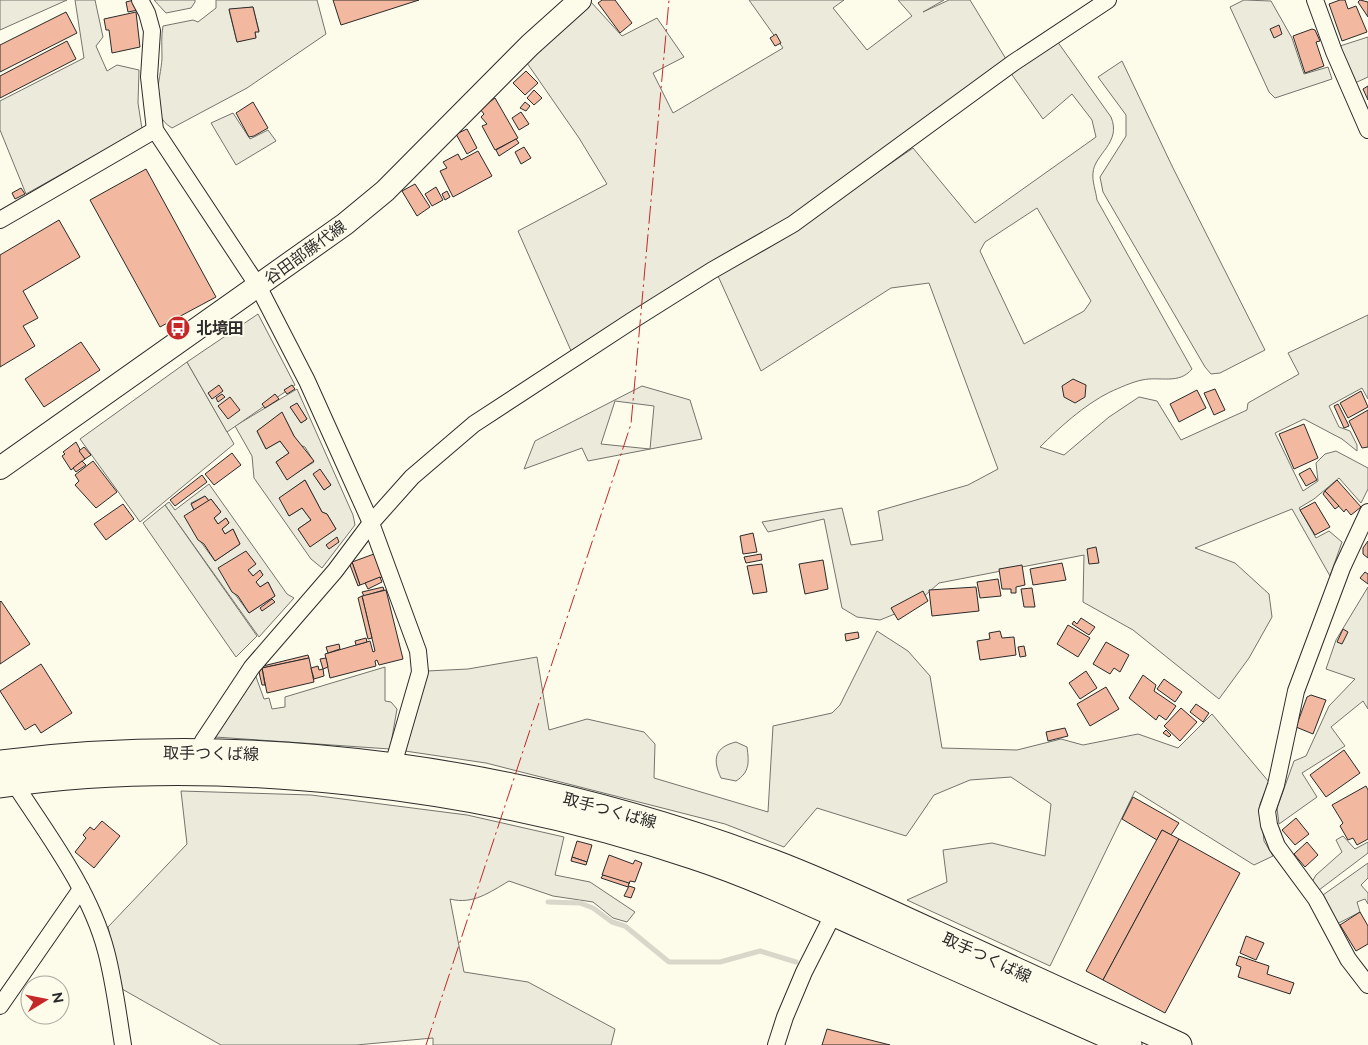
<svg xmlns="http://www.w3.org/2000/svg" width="1368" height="1045" viewBox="0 0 1368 1045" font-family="Raleway,'Noto Sans JP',sans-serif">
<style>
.green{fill:#ecebdb;stroke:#74746e;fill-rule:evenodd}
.parking{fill:#eceadb;stroke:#74746e}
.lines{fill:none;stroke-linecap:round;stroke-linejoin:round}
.stream{stroke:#d8d7c9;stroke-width:5}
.building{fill:#f2b8a0;stroke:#2b2b2b}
.minor-casing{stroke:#2b2b2b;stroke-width:18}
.secondary-casing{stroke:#2b2b2b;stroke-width:24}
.primary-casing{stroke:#2b2b2b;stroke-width:27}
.minor{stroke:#fdfbea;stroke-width:16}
.secondary{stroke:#fdfbea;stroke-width:22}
.primary{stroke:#fdfbea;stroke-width:25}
.power{stroke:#c62828;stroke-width:1;stroke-dasharray:18 4 2.5 4;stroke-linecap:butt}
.labels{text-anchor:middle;stroke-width:4;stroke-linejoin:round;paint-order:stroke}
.street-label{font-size:16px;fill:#2b2b2b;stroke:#fdfbea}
.poi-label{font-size:16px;font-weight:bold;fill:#2b2b2b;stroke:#fdfbea;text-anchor:start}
</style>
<rect width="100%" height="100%" fill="#fdfbea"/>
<g class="green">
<polygon points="0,0 67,0 0,30"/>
<polygon points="75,0 95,0 103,37 96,46 107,71 117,65 139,70 138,103 142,129 26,194 0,130 0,101 84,58"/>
<polygon points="154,0 195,0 195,2 191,8 166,13"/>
<path d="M216,0H317L326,34L247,88L172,128C147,114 161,80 162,58C162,47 161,36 163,26L193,20L198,22L216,8ZM253,7L259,31L255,32L256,37L237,42L229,10Z"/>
<polygon points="749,0 844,0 833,8 867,50 912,16 898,0 944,0 923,12 949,0 970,0 1006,59 791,220 572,353 518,231 607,184 579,138 527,63 591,2 622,36 657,18 684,57 653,73 673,113 783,48"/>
<polygon points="1244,0 1271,1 1292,38 1304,74 1328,67 1332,79 1275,98 1269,92 1230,7"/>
<polygon points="1368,37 1368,77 1355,83 1340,46"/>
<path d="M1057,41L1111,117C1122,143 1094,154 1093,173C1092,181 1096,192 1097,200L1192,369C1179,385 1160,376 1142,380C1132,382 1119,388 1110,392C1084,405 1060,427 1040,447L1064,455L1109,417L1139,397L1157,401L1181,440L1247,410L1248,403L1299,374L1288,353L1368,315V399L1362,388L1329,406L1339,427L1350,431L1357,445V451L1342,439L1304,419L1275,433L1303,491L1318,481L1316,463L1325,454L1336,451L1368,468V489L1361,503L1339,478L1314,499L1299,508L1316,538L1329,531L1342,542L1330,576L1292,509L1195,548L1235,563L1269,594L1272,617L1249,658L1219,699L1133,630L1083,602L1084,555L939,583L912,607L880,620L857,617L842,608L824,519L768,532L762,522L842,508L851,545L883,540L878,511L968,485L998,469L929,283L891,288L761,371L718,276L813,217L913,148L975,223L1096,137L1092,120L1072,94L1043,119L1010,72ZM1037,208L1091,301L1084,311L1024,344L980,251L985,242Z"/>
<polygon points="1122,61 1173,168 1265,350 1220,373 1211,374 1205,367 1103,192 1100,177 1126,136 1126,115 1098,77"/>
<polygon points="233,113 250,139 268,130 276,141 236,165 211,123"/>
<polygon points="187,362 234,444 140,522 80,439"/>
<path d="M642,386L690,400L702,439L588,461L582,448L524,469L535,441ZM615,401L654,406L650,449L601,444Z"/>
<path d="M297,389L353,515L355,525L322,568L311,559L254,478L252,456L235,426ZM297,404L307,419L301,423L291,408ZM282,413L294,436L300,445L305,447L314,462L287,479L276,462L289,453L280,441L266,449L257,431ZM320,470L331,485L324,490L314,475ZM305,480L322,512L327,514L336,529L310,546L298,529L311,520L302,508L289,516L280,498Z"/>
<path d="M209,484L287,594L294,598L259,637L165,505L169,502L175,510ZM205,496L209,501L211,499L221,512L214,518L218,524L226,518L229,523L222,529L225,534L233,529L240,544L215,561L195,534L194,510L191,503ZM246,552L255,564L248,570L253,576L260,571L263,575L256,582L260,587L268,582L275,596L249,613L229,586Z"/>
<polygon points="1368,587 1368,709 1363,701 1331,727 1345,746 1302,773 1317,797 1279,824 1277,808 1294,761 1306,756 1329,706 1355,679 1326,669 1336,640"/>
<polygon points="877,631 908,651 930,676 942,748 1017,750 1061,739 1083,745 1138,734 1178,748 1212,714 1269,782 1260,804 1264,841 1273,856 1254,865 1135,791 1050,966 907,900 947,882 943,850 992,843 1045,856 1051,804 1011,777 970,780 934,795 906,836 817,808 784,847 725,824 486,763 405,751 427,671 468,669 537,657 549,730 587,719 644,732 655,744 654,778 768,812 773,726 832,713 840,705"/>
<polygon points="385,667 385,701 391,702 397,709 390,749 215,737 255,674 264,699 269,698 272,709 285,707 285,697"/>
<path d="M736,742L747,747C749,762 750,772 736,781L721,778C712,759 715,747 736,742Z"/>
<path d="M181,791L311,795L467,815L564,837L555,875L590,882L635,912L627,922L613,918L593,902L553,896L509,881C490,892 473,905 450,899L464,972L528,982L615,1029L611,1045H433V1038L356,1045H221L122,989L108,927L187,844Z"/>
<polygon points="1343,836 1355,849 1368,842 1368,853 1319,890 1312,882 1316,875 1342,852 1336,840"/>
<polygon points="1368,863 1368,878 1361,885 1368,893 1368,904 1365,899 1357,902 1360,912 1337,924 1323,895"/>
</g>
<g class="parking">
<polygon points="258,314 295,385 227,432 187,362"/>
<polygon points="165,505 257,636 236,657 143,523"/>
</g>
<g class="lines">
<polyline class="stream" points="548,902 580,903 593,908 612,922 625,926 669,962 720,962 760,951 796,962"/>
</g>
<g class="building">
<polygon points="134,0 138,10 128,12 126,2"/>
<polygon points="333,0 419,0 341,25"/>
<polygon points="602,0 615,0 632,23 620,33 598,3"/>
<polygon points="1340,0 1345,0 1348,9 1356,6 1367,32 1342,41 1329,4"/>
<polygon points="1360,0 1368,2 1368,17 1358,2"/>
<polygon points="253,7 259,32 255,32 256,38 237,42 229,9"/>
<polygon points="66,12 77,33 0,72 0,45"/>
<polygon points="136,12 140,47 112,53 109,30 106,30 104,19"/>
<polygon points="1279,25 1282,34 1274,38 1270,29"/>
<polygon points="1312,29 1315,30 1320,41 1316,42 1324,66 1305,73 1293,36"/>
<polygon points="776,34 781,43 775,46 770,38"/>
<polygon points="67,41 76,59 0,98 0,76"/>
<polygon points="526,71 538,83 525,95 513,83"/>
<polygon points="1368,86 1368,100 1363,89"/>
<polygon points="534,90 542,98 534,105 527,98"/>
<polygon points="495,98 518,138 495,150 482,126 487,124 481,117 484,114 480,109"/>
<polygon points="253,102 268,128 254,136 249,137 236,113"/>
<polygon points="525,102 530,106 526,111 520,108"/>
<polygon points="521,112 529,124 519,130 512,118"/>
<polygon points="467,129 477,148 467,154 456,134"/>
<polygon points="516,139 519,143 499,156 496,150"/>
<polygon points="524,147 531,158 521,164 515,152"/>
<polygon points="478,151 492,176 453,197 440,171 447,168 443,162 458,154 461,160"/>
<polygon points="146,169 216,297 160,327 90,200"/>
<polygon points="415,184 430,207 417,216 402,191"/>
<polygon points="436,187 443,200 432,206 425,194"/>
<polygon points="21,188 25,194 15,199 12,193"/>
<polygon points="447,191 450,197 445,200 442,194"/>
<polygon points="59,220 80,257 23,291 38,318 23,326 35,346 0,367 0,255"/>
<polygon points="81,342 100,370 44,407 25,379"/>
<polygon points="1073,379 1086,385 1085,397 1075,403 1064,397 1062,386"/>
<polygon points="219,385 223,391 212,399 208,393"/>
<polygon points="292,385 295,389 287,394 284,390"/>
<polygon points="1215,389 1225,410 1214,415 1204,393"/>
<polygon points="1197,390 1206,408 1179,422 1170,404"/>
<polygon points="1361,391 1368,407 1348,418 1340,403"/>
<polygon points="222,394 225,397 218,402 216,398"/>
<polygon points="275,394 279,399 265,408 262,404"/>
<polygon points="230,397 240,410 228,419 218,406"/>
<polygon points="297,403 307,419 301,423 290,407"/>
<polygon points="1338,404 1349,426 1344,428 1334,406"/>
<polygon points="1368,410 1368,447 1362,448 1349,421"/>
<polygon points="282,412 294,436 314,461 287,480 276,462 289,453 280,441 266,449 257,431"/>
<polygon points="1304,424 1318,458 1294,469 1279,434"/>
<polygon points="76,442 85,459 71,470 62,456 65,454 63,452"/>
<polygon points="84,447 91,455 85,459 79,451"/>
<polygon points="232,453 241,465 214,485 205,474"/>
<polygon points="82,461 86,465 76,472 73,468"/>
<polygon points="93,461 117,492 96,508 75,485 79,481 75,475"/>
<polygon points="1310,468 1317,480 1306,486 1299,474"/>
<polygon points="320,469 331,485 324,490 313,474"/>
<polygon points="202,475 207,482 175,506 170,500"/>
<polygon points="305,480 322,512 327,514 336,529 310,547 298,529 311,520 302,508 289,516 279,498"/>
<polygon points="1337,480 1361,507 1351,515 1346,509 1344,512 1325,491"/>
<polygon points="1325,491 1339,506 1335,509 1323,494"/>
<polygon points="205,496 209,501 194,510 191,504"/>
<polygon points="211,499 221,512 214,518 218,524 226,518 229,523 222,529 225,534 233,529 240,544 215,561 204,544 198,540 184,516"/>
<polygon points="1315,502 1330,527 1315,535 1300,510"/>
<polygon points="123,504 134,519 106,540 94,524"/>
<polygon points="753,533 757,552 743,554 740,536"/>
<polygon points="337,537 339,542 329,549 326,545"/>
<polygon points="1368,541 1368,558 1363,554 1363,548"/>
<polygon points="1096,547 1099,563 1089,564 1087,549"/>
<polygon points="246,551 256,564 248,570 253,576 260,570 263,575 256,582 260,587 268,582 275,596 249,613 238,596 232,592 218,568"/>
<polygon points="374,554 382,577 360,585 352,562"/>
<polygon points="761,554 762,560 746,563 744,557"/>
<polygon points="823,560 828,589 805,594 799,564"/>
<polygon points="352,562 360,585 358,586 350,565"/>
<polygon points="1062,563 1066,580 1033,585 1030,569"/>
<polygon points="762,564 767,592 753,594 747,566"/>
<polygon points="1022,565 1025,585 1016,587 1016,593 1011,593 1011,589 1002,589 999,569"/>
<polygon points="1365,572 1368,574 1368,584 1360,578"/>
<polygon points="380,577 382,582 368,589 365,583"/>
<polygon points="998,579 1001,596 980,598 977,582"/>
<polygon points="383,587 384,590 364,596 362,592"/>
<polygon points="976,587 979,611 932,616 929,590"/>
<polygon points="1032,588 1035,607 1024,607 1021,589"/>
<polygon points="386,590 403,659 379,665 377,660 375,661 376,666 330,678 325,654 370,641 373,652 375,651 362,596"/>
<polygon points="923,591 928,601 898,620 891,608"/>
<polygon points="362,596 372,638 368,639 358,598"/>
<polygon points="272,599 275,602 262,611 260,608"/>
<polygon points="1,601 30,644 0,664 0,602"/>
<polygon points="1081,618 1095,627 1089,635 1072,624 1074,621 1077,624"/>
<polygon points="1068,625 1090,638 1078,657 1057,644"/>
<polygon points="1343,629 1348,632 1342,644 1337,642"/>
<polygon points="1000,631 1002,638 1014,637 1016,655 980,660 977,641 990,639 989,633"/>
<polygon points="858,632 859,638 846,641 845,634"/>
<polygon points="366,638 367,642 356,645 355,641"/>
<polygon points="1106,642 1129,655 1120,672 1114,668 1110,674 1093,664"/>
<polygon points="339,644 340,649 328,653 326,647"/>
<polygon points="1024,646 1026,656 1020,657 1018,647"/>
<polygon points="308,655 309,658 262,668 263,666"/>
<polygon points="309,658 314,682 267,693 262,668"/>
<polygon points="326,658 328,667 323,669 320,659"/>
<polygon points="41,664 72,713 41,733 35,724 25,730 0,691"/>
<polygon points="318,666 319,670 323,669 324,676 314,679 311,668"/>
<polygon points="262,668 265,685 262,685 259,672"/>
<polygon points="1086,671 1097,688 1080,699 1069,683"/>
<polygon points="1143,675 1156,685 1154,691 1176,706 1166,720 1159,715 1156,720 1129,698"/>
<polygon points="1164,679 1182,692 1175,702 1157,689"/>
<polygon points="1106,687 1119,709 1090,726 1077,704"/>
<polygon points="1311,695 1326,700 1313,734 1296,727 1307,697"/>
<polygon points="1196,704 1209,713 1203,722 1190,712"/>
<polygon points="1181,708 1197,722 1180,741 1164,726"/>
<polygon points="1065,728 1068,736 1048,741 1046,732"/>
<polygon points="1166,730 1171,735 1169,737 1163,733"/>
<polygon points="1344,750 1360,773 1326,797 1310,775"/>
<polygon points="1366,786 1368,790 1368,839 1357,845 1353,838 1348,840 1340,826 1343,823 1332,805"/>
<polygon points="1133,797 1179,823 1171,835 1162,830 1157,840 1122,819"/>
<polygon points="1296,818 1309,834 1295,845 1282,830"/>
<polygon points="102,821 120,836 94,868 75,852 86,838 83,835 90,827 94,830"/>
<polygon points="1162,830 1179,839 1103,980 1086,971"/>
<polygon points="1179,839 1240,873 1165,1013 1103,980"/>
<polygon points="577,841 592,845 587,862 572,857"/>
<polygon points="1307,842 1318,855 1305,867 1294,854"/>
<polygon points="609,855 633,864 635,860 642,863 635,882 630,881 629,884 602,875"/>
<polygon points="572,857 587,862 586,865 571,861"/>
<polygon points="603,875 629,883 628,887 601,878"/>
<polygon points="629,886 635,888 631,898 624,896"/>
<polygon points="1360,912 1368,926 1368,944 1356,951 1340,925"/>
<polygon points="1246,936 1264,943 1256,960 1240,953"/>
<polygon points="1239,956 1269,966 1267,974 1294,983 1290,994 1238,977 1241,967 1236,965"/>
<polygon points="827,1029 890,1045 822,1045"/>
</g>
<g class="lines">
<defs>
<g id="minor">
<polyline points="140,0 147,13 152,31 149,77 155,130 258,286 307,381 371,523 418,651 420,672 393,765"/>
<polyline points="1315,0 1334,52 1368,130"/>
<polyline points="0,220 155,130"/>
<polyline points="1368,512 1342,568 1296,691 1276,785 1267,811 1269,825 1277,846 1316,899 1348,959 1368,985"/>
<polyline points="199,751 203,741 252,667 335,571 371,523 412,477 474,424 633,320 711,271 793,224 1013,63 1108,0"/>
<path d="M14,783C48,835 90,890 106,951C114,981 118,1014 123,1045"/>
<polyline points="0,1006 81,889"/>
<polyline points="776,1045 785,1017 804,972 838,905"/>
</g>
<polyline id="secondary" points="0,468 345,224 385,191 530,45 580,0"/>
<g id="primary">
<path d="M0,763C261,730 527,770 772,862C828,883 882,909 937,934C1017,971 1098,1008 1179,1045"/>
<path d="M0,785C218,753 486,786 695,857C756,877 816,906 875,932C960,970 1044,1007 1129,1045"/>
</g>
</defs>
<use href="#minor" class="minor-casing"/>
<use href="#secondary" class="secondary-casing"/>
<use href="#primary" class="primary-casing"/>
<use href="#minor" class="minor"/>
<use href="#secondary" class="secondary"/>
<use href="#primary" class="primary"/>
<polyline class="power" points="426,1045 631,424 669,0"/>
</g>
<defs>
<symbol id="bus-disc" viewBox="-11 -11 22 22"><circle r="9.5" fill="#c62828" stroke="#fdfbea"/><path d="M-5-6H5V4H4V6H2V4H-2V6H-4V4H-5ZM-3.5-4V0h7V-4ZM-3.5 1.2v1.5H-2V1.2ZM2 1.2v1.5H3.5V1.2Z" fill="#fff"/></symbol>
</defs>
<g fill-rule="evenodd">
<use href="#bus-disc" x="164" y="314" width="28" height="28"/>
</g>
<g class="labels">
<g class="street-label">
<text transform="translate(305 252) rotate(-36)" y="6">谷田部藤代線</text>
<text transform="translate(211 753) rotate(1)" y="6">取手つくば線</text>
<text transform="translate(610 810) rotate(15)" y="6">取手つくば線</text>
<text transform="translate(987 957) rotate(25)" y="6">取手つくば線</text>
</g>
<g class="poi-label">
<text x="196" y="334">北境田</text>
</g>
</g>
<g transform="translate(45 1000) rotate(80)"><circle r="24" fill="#fdfbea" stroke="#a9a89e"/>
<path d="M0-4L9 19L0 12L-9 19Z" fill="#c62828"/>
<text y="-8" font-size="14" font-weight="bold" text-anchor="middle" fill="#2b2b2b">N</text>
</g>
</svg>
